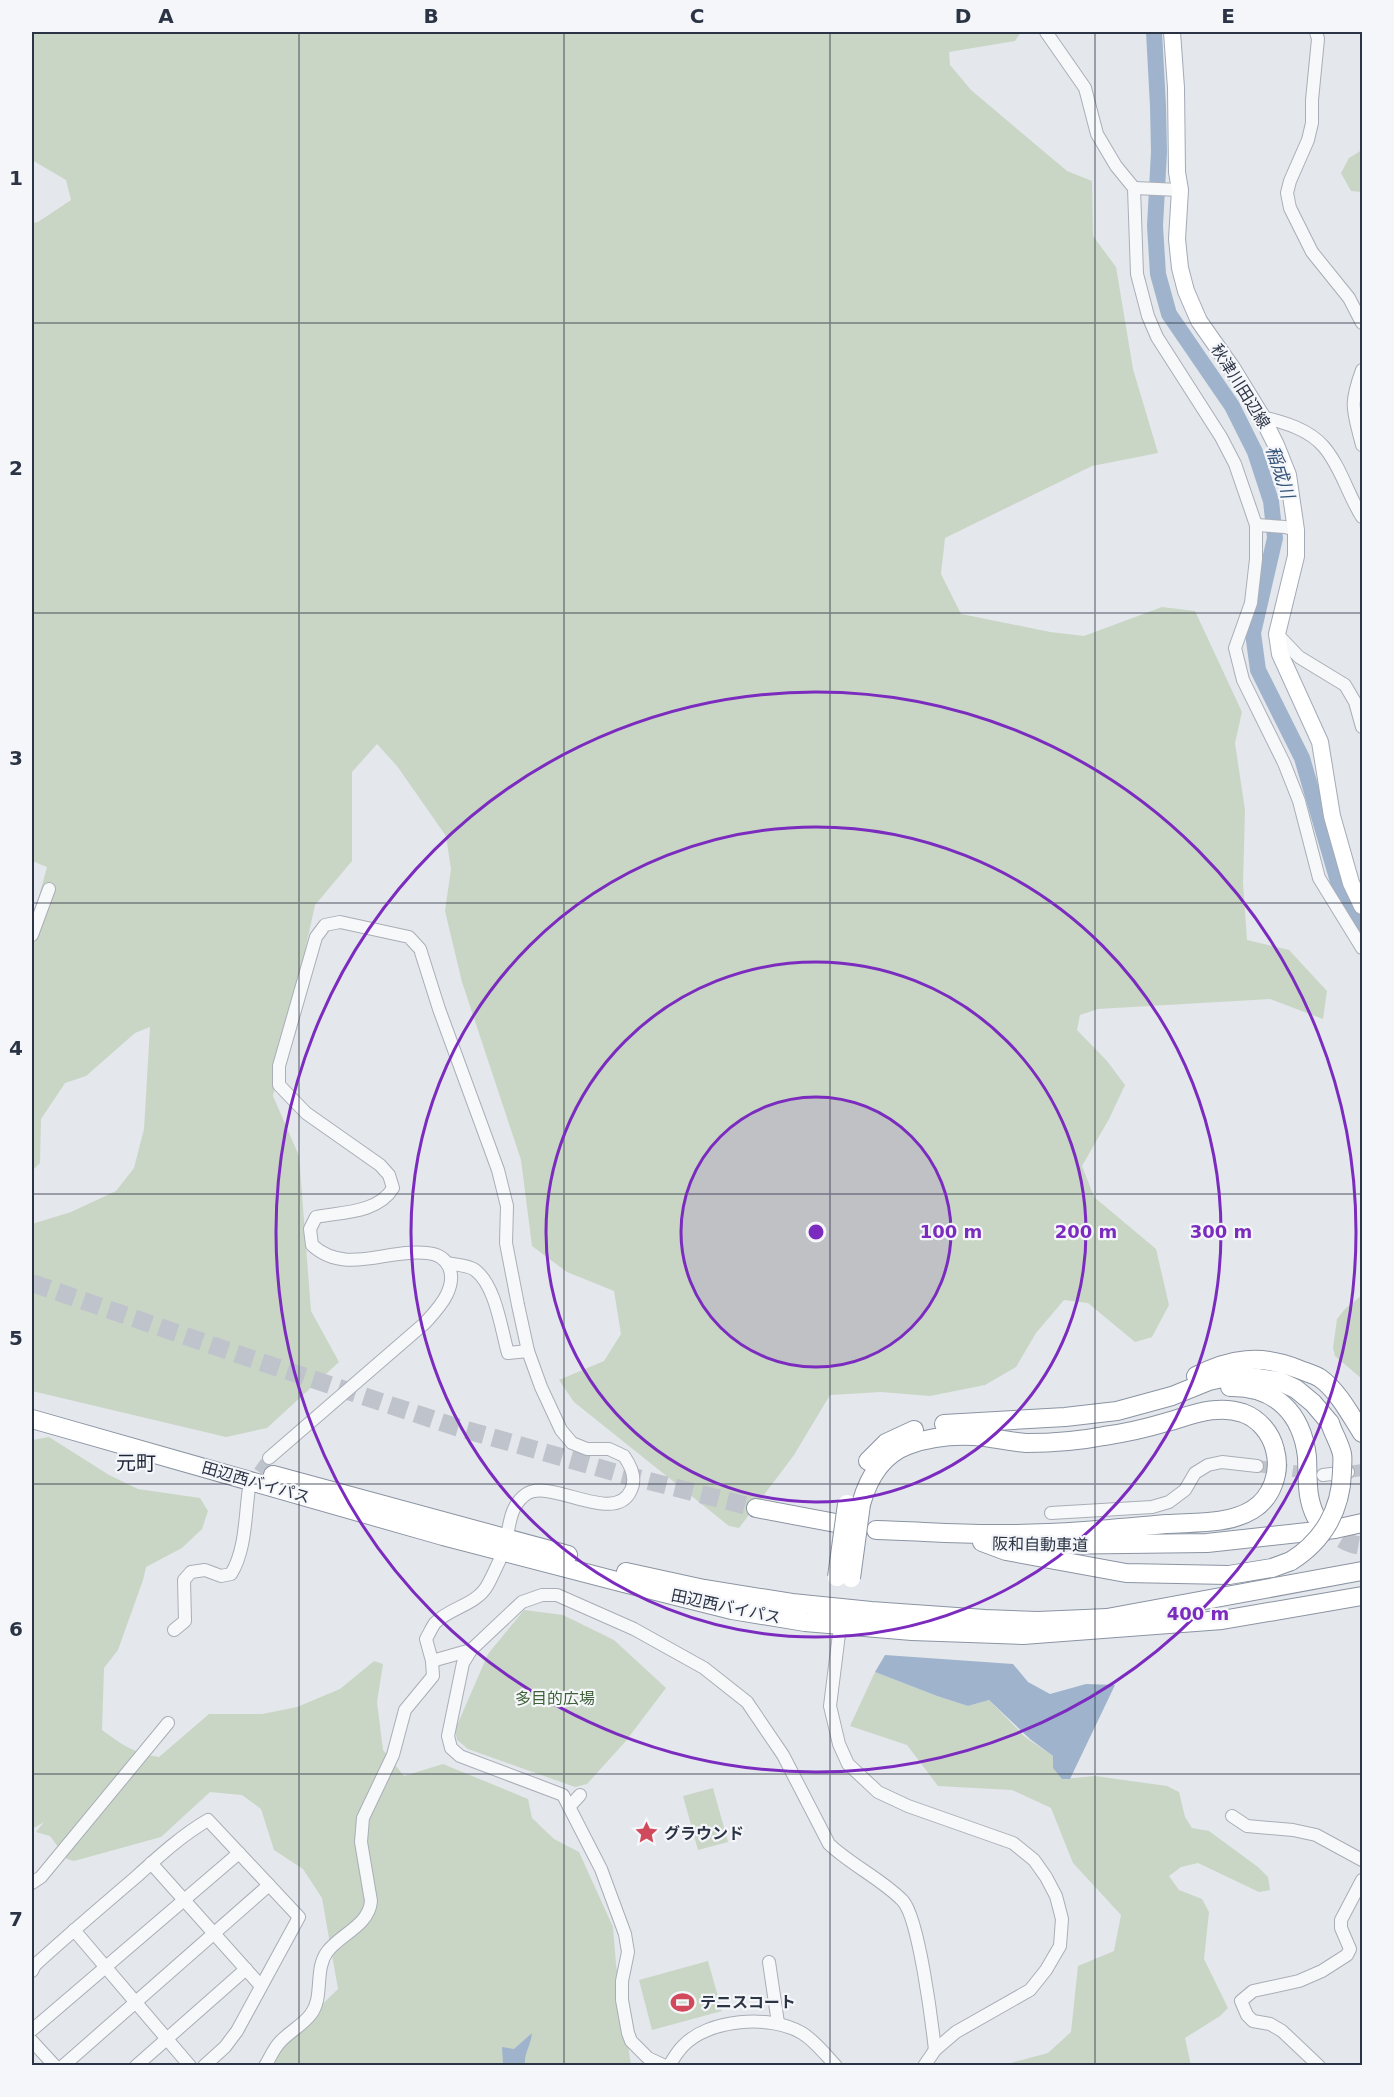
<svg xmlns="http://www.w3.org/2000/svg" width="1394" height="2097" viewBox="0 0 1394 2097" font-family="'DejaVu Sans','Noto Sans JP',sans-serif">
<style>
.green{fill:#c9d6c5}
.water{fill:#9fb4cc}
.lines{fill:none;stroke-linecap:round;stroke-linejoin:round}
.river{stroke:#9fb4cc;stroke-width:16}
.minor-tunnel{stroke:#bfc3cb;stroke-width:12;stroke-dasharray:12 6;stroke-linecap:butt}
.highway-tunnel{stroke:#bfc3cb;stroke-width:18;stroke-dasharray:18 9;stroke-linecap:butt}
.minor-casing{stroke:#a9aeb7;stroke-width:14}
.major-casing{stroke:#a3abb8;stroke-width:18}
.highway-casing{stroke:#8b94a3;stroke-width:20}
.minor{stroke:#f7f8fa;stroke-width:12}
.major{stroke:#fff;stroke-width:16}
.highway{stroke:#fff;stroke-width:18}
.highway-bridge-casing{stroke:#8b94a3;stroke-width:20;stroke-linecap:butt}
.highway-bridge{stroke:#fff;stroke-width:18}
.grid{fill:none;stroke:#2b3445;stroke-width:1.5;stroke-opacity:0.55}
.ring{fill:none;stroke:#7b2cbf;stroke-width:3}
.labels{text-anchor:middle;stroke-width:4.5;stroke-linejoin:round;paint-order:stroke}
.street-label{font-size:16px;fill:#2b3445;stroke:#f4f6f9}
.park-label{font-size:16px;fill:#3f6138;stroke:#f4f6f9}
.poi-label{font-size:16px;font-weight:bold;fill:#2b3445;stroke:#f4f6f9;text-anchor:start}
.water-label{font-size:18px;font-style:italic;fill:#34527a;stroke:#f4f6f9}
.quarter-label{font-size:20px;fill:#1d2536;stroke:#f4f6f9}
.centre{fill:#7b2cbf;stroke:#f4f6f9;stroke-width:3}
.ring-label{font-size:18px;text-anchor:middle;font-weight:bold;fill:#7b2cbf;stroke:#f4f6f9;stroke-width:4.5;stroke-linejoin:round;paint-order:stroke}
.neatline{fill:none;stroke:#2b3445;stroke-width:2}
.grid-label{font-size:20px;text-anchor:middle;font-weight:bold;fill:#2b3445}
</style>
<rect width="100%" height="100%" fill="#e4e7ec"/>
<g class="green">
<polygon points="34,32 1021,32 1015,41 949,52 950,65 971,90 1067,171 1092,181 1093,236 1116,267 1133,369 1158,453 1092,466 945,538 941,574 961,614 1050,632 1084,636 1162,607 1195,611 1242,712 1235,743 1245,810 1243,883 1247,940 1289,950 1327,991 1323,1019 1270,999 1098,1009 1080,1015 1077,1030 1107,1061 1125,1085 1109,1119 1082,1166 1094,1197 1156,1249 1169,1305 1152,1337 1135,1342 1088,1303 1064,1300 1036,1333 1016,1367 985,1385 930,1396 881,1392 830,1395 794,1455 739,1528 729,1526 574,1402 559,1380 604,1361 621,1334 614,1291 567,1272 532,1246 521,1160 462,982 445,911 451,869 446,836 397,766 377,744 352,772 352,861 315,905 273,1096 299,1156 311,1311 339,1362 267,1428 226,1437 32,1391 32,1224 71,1212 116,1191 134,1168 144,1129 150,1027 135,1033 86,1076 65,1083 41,1119 40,1163 32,1171 32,922 47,867 32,861 32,223 38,222 71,200 66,180 32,160 32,37"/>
<polygon points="1362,150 1362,192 1351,191 1341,173 1349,158"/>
<polygon points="1362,1295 1362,1379 1335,1356 1333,1348 1337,1319 1345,1309"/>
<path d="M49,1437L109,1475L138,1489L200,1498L208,1511L202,1529L182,1548L146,1567L143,1580L118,1650L104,1668L102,1730C121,1744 135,1754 159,1757L209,1714H262L297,1707L340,1689L374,1661L383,1664L377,1702L383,1750L404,1776L443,1764L528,1799L532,1818L554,1839L579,1852L613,1927L616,1964L631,2065H275L274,2051L338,1989L322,1898L303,1869L274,1850L261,1809L242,1795L210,1792L161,1837L74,1861L67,1859L50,1836L36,1832L44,1822L32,1829V1440Z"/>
<polygon points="524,1610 563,1615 614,1640 666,1688 625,1742 587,1784 575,1787 468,1749 457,1740 455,1730 488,1654"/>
<polygon points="875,1672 937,1696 968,1706 989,1700 1025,1737 1053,1756 1062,1779 1095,1776 1167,1786 1179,1792 1185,1817 1192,1828 1209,1831 1258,1867 1268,1877 1270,1890 1259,1892 1198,1863 1181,1867 1169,1876 1179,1890 1202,1899 1209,1912 1204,1959 1228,2008 1220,2016 1185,2038 1191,2065 1003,2065 1048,2053 1071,2032 1078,1966 1114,1951 1121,1915 1073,1863 1051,1808 1012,1790 938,1786 907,1745 850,1726"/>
<polygon points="713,1788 728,1842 698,1850 683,1796"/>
<polygon points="708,1961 722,2011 652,2030 639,1980"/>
</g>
<g class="water">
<polygon points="885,1655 1013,1664 1028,1682 1050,1694 1086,1684 1115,1685 1070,1779 1062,1779 1053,1768 1053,1756 1030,1739 989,1700 968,1706 937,1696 875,1672"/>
<path d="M532,2033C531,2045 524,2053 525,2065H507L503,2063L502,2047L514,2049Z"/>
</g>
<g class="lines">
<polyline class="river" points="1154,32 1158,106 1159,152 1155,226 1158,274 1169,314 1232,406 1255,452 1271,501 1275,538 1253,633 1258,670 1302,758 1339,885 1362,925"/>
<g class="minor-tunnel">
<polyline points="1257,1466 1315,1474"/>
<polyline points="1349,1472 1362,1470"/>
<polyline points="249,1487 269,1458"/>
</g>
<g class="highway-tunnel">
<polyline points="32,1283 252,1359 456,1427 617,1473 756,1508"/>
<path d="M1321,1522C1334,1535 1345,1544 1362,1546"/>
</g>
<defs>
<g id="minor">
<polyline points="1046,32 1085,88 1097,134 1116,166 1134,188 1137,274 1148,316 1157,337 1221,437 1235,464 1256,525 1256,559 1251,603 1235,648 1243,680 1284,763 1299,801 1319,878 1362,948"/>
<polyline points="1316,32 1318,39 1312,100 1312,123 1308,140 1290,181 1287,193 1290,208 1312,252 1349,298 1362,323"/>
<polyline points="1134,188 1180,190"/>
<path d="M1362,370C1349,406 1353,409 1362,445"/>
<path d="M1262,417C1283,422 1309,429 1324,447C1341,467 1348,495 1362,517"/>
<polyline points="1256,525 1285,527 1296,530"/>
<polyline points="1277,634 1299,657 1345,685 1355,702 1362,727"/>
<polyline points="32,935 49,889"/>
<path d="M447,1263C456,1265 468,1265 475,1270C496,1286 501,1329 508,1353L528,1351"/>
<polyline points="1323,1475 1348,1472"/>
<polyline points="1051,1513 1152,1507 1169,1502 1185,1490 1195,1473 1208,1465 1222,1462 1257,1466"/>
<polyline points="840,1626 830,1706 839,1744 848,1764 878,1792 908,1806 1013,1843 1034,1860 1046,1877 1056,1896 1062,1919 1060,1946 1046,1970 1030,1990 956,2032 935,2050 924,2066"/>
<path d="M174,1630L185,1621L184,1580L191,1572L205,1570L221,1576L231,1574C246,1550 245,1515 249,1488"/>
<polyline points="432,1661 471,1650"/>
<polyline points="569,1807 580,1795"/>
<polyline points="1232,1816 1247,1826 1293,1830 1316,1835 1362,1860"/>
<polyline points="151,1863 261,1986"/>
<polyline points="32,1883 41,1877 168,1723"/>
<polyline points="74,1930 190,2066"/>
<polyline points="769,1962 778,2023"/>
<path d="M32,1971L35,1965C68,1935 102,1906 136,1877C158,1857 182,1835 208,1820L299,1917L237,2031L225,2047L204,2066"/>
<polyline points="32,2030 239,1853"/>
<polyline points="32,2041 55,2066"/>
<polyline points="63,2066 269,1885"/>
<polyline points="136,2066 246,1969"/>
<path d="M265,2066C270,2058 274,2048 280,2042C289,2032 303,2025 311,2014C324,1997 314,1970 327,1952C340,1934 369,1926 371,1901L361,1842L363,1818L393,1755L405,1710L433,1676L432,1661L426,1639C429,1634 432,1627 435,1623C449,1608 476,1605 487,1586C491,1579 502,1556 504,1549C510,1529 508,1508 525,1495C549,1476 615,1527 631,1490C637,1478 631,1466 624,1456L609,1449H587L572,1443L561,1430L541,1387L528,1351L518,1305L506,1243L507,1206L498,1170L439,1009L420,949L409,937L340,922L325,925L316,937L279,1066V1085L306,1113L380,1165L389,1175L393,1188C378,1213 342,1212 316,1217L310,1229L312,1245C346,1276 388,1248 427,1253C450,1255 456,1275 447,1294C442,1305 433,1314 425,1323L269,1458"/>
<path d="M665,2066L648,2058L631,2041L628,2033L622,2000V1981L628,1952L625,1934L601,1869L563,1795L460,1756L451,1748L448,1736L463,1663L471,1650L522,1602L542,1595H557L634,1629L704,1668L747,1702L783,1755L829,1844C851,1865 883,1880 903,1901C919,1919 932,2023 935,2050"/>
<path d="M669,2066C673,2059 677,2052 683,2046C708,2019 770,2014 802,2033C815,2041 825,2054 836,2066"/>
<polyline points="1319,2066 1282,2031 1270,2024 1253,2021 1247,2015 1241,2001 1253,1991 1299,1981 1322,1971 1347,1955 1350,1949 1341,1928 1341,1920 1362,1880"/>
</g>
<polyline id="major" points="1172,32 1176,88 1177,172 1180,190 1177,239 1180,268 1186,291 1199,321 1232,368 1262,417 1276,445 1288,475 1296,530 1296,556 1277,634 1280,654 1320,742 1332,816 1351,883 1362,906"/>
<g id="highway">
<path d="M1196,1376C1231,1358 1261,1354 1298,1369C1305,1372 1314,1374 1320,1378C1338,1391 1350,1414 1362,1433"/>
<path d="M1230,1387C1275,1386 1302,1413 1307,1457C1308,1478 1306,1498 1316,1517"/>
<polyline points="32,1419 443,1536 624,1583 732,1610 805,1622 912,1631 1023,1635 1222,1620 1362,1596"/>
<polyline points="944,1424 1065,1417 1117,1411 1172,1396 1209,1381 1236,1375 1279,1381 1296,1389 1313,1403 1330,1423"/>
<polyline points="868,1461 886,1443 914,1430"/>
<polyline points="273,1475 568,1555"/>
<path d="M861,1504C868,1479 881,1455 908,1445C933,1436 958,1434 985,1437C998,1439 1012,1442 1026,1443C1051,1443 1079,1441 1104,1436C1125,1433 1147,1428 1167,1422C1192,1415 1217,1404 1243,1413C1259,1419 1271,1433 1275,1450C1281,1472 1272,1498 1252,1510C1227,1525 1194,1522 1166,1524C1112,1529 1059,1534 1005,1534C962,1535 919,1531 876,1530"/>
<polyline points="756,1508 857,1527"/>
<polyline points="982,1542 1006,1551 1126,1573 1229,1575 1272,1568 1291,1561"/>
<polyline points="1046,1545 1207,1543 1335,1529 1362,1523"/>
<polyline points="626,1572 704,1589 792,1603 871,1611 985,1619 1038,1621 1108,1618"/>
<polyline points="1107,1618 1362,1571"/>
</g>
</defs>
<use href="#minor" class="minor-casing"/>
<use href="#major" class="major-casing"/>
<use href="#highway" class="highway-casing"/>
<use href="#minor" class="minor"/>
<use href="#major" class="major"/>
<use href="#highway" class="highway"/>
<defs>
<g id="highway-bridge">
<path d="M1291,1561C1323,1541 1341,1510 1342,1472C1342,1467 1343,1459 1342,1454C1340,1444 1333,1433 1330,1423"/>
<polyline points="837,1577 847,1504"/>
<polyline points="851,1578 861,1504"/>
</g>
</defs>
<use href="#highway-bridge" class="highway-bridge-casing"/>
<use href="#highway-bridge" class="highway-bridge"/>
</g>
<path class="grid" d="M299,32V2066M564,32V2066M830,32V2066M1095,32V2066M32,323H1362M32,613H1362M32,903H1362M32,1194H1362M32,1484H1362M32,1774H1362"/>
<circle cx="816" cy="1232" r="135" fill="#7b2cbf" fill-opacity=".12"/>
<g class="ring">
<circle cx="816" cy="1232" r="135"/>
<circle cx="816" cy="1232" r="270"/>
<circle cx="816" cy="1232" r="405"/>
<circle cx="816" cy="1232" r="540"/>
</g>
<defs>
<symbol id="sight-bare" viewBox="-9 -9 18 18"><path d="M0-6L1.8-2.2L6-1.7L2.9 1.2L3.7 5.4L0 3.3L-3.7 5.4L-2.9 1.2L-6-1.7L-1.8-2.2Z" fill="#d1495b" stroke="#f4f6f9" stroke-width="2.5" paint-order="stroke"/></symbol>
<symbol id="stadium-bare" viewBox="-9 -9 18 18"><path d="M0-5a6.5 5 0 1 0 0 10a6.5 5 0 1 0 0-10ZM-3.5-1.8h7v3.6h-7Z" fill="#d1495b" stroke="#f4f6f9" stroke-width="2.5" paint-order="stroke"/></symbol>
</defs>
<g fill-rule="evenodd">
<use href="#sight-bare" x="630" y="1816" width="33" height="33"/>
<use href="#stadium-bare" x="666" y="1986" width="33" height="33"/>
</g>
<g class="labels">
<g class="street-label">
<text transform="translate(1241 386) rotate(58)" y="6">秋津川田辺線</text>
<text transform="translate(256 1482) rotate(16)" y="6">田辺西バイパス</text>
<text transform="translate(1040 1544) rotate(1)" y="6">阪和自動車道</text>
<text transform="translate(726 1606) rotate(12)" y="6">田辺西バイパス</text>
</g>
<g class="park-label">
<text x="555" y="1704">多目的広場</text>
</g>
<g class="poi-label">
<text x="664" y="1839">グラウンド</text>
<text x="700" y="2008">テニスコート</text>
</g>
<g class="water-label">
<text transform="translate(1280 472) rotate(72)" y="6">稲成川</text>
</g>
<g class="quarter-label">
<text x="136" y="1470">元町</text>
</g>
</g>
<circle cx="816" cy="1232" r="9" class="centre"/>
<g class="ring-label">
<text x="951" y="1238">100 m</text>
<text x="1086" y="1238">200 m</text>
<text x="1221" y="1238">300 m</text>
<text x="1198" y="1620">400 m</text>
</g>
<rect width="1394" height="2097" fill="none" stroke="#f4f6f9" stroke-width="66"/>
<rect x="33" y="33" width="1328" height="2031" class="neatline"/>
<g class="grid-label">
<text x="166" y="23">A</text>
<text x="431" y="23">B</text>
<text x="697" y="23">C</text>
<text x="963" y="23">D</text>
<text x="1228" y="23">E</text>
<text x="16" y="185">1</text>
<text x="16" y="475">2</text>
<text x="16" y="765">3</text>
<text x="16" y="1055">4</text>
<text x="16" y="1345">5</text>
<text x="16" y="1636">6</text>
<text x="16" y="1926">7</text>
</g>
</svg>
